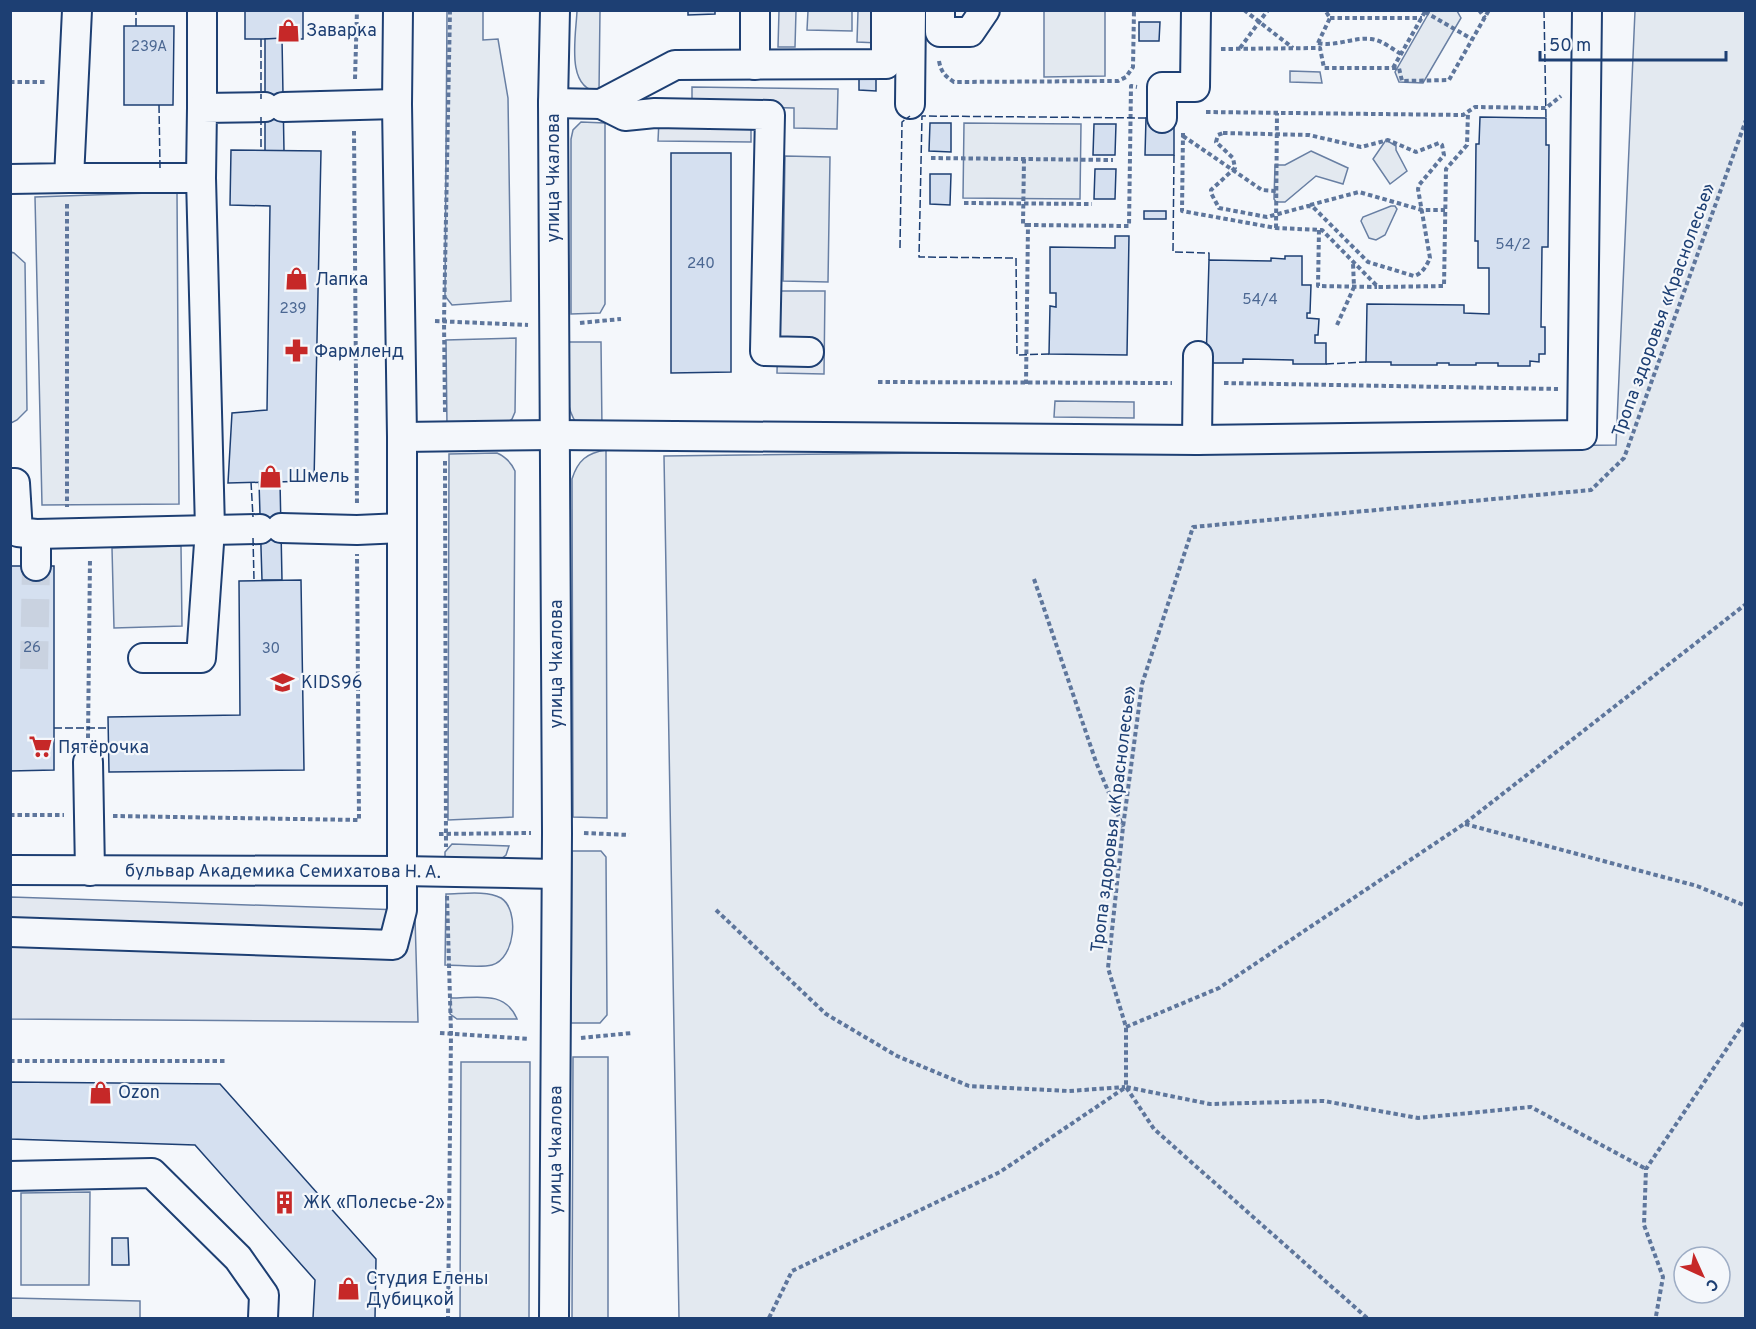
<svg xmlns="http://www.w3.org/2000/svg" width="1756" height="1329" viewBox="0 0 1756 1329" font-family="Overpass,sans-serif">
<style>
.green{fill:#e3e9f0;stroke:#687fa3;stroke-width:1.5;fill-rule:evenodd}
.parking{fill:#e3e8f0;stroke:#687fa3;stroke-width:1.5}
.building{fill:#d5e0f0;stroke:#1d3f73;stroke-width:1.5}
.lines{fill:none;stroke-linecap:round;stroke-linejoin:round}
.minor-tunnel{stroke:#c9d2e0;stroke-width:28;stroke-dasharray:28 14;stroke-linecap:butt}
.minor-casing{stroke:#1d3f73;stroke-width:32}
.path{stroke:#5e769c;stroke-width:4;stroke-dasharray:4.5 3;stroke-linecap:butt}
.minor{stroke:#f4f7fb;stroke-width:28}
.fence{stroke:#1d3f73;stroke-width:1.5;stroke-dasharray:8 3;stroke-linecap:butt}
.labels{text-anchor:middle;stroke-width:4.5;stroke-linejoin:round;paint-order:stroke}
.number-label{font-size:15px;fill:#4b6792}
.poi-label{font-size:18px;fill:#1d3f73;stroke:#f4f7fb;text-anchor:start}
.street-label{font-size:18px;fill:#1d3f73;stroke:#f4f7fb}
</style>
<rect width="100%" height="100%" fill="#f4f7fb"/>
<g class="green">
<polygon points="447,11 483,11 483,40 498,39 508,98 511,301 452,305 445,296"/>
<path d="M577,11H600L599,92C565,89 576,36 577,11Z"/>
<polygon points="808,11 852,11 852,31 807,30"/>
<polygon points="1044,11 1105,11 1105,76 1044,77"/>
<polygon points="1430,11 1457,11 1461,18 1423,83 1399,82 1395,72"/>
<path d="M1635,11H1745V1318H679L664,456L1616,445ZM1684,1257H1720V1293H1684Z"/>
<polygon points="1290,71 1320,72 1322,83 1290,82"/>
<polygon points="581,122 605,123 605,304 600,313 571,314 571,139 573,130"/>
<polygon points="964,123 1081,124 1080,199 963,198"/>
<polygon points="1386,140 1396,146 1396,150 1407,171 1390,184 1373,159"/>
<polygon points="1311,151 1348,168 1343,184 1316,176 1285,202 1276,202 1274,199 1275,165 1285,165"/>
<polygon points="785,156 830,157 828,282 783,281"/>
<polygon points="177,192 179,504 42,505 35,197"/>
<polygon points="1391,206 1395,206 1397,209 1385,235 1376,240 1369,238 1361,221 1363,217"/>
<polygon points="11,252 14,253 25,263 27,410 17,420 11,423"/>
<polygon points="516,338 515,412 512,419 504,426 447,427 446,340"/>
<path d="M568,342H601L602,429L577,424C561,403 568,368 568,342Z"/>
<path d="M606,450L607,818L573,817L572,479C578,460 587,453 606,450Z"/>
<path d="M497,453C506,457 511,462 515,471L513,817L448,820L449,454Z"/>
<polygon points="181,546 182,626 114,628 112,548"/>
<polygon points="452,844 509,846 506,855 501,859 445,858 445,852"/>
<polygon points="572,851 601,851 606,857 607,1015 600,1023 571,1023"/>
<path d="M446,894C462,894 486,890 501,898C520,910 515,959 492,965C480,968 458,965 445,965Z"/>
<path d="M451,998C477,998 505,990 517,1019H457L450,1014Z"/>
<polygon points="573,1057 608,1057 608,1318 572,1318"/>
<polygon points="461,1062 530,1062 529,1318 460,1318"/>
<polygon points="90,1192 89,1285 21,1285 21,1193"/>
<polygon points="11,1298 140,1301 140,1318 11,1318"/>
</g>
<g class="parking">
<polygon points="779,11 796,11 795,47 778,47"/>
<polygon points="858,11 879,11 878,43 857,42"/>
<polygon points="692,87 838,89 837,129 794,128 794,108 692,106"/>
<polygon points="659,120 751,122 751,142 658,141"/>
<polygon points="779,291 825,291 824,374 777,373"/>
<polygon points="1055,401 1134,402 1134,418 1054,417"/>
<polygon points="11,897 402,910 415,917 418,1022 11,1019"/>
</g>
<g class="building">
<rect x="245" y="10" width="58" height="29"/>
<polygon points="688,10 715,10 715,14 688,15"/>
<polygon points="1139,22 1160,22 1159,41 1139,41"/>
<polygon points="124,26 174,26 173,105 124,105"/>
<polygon points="282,38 284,151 265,151 265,39"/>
<polygon points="859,71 876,71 876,91 859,90"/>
<polygon points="1480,117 1546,118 1546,145 1549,145 1548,247 1542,247 1541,327 1545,327 1545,354 1539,354 1539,362 1530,361 1530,366 1498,366 1498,363 1476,363 1476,365 1449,365 1449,363 1437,363 1437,365 1391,365 1391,362 1366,362 1367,304 1464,305 1464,313 1489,314 1489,268 1478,268 1478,241 1475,241 1476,144 1479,144"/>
<polygon points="1146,118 1174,118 1174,155 1145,155"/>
<polygon points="930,123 951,123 951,152 929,151"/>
<polygon points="1094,124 1116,124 1115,155 1093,155"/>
<polygon points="231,150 321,151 314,481 228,483 232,413 267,410 270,206 230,205"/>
<polygon points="671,153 731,153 731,372 671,373"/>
<polygon points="1095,169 1116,169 1115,199 1094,199"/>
<polygon points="930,174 951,174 950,205 930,204"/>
<rect x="1144" y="211" width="22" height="8"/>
<polygon points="1115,236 1129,236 1127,355 1049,354 1050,306 1056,307 1056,293 1050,293 1050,247 1115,248"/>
<polygon points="1285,256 1302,256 1302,285 1311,285 1310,313 1307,313 1307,318 1319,319 1318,335 1315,335 1315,343 1326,343 1326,364 1293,364 1293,360 1243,359 1243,363 1206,363 1209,260 1271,261 1271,258 1285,259"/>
<polygon points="280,481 282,580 262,580 259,482"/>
<polygon points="10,566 54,566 54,770 10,771"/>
<polygon points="301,580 304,770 109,772 108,717 240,715 239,581"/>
<polygon points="10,1082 220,1084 376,1259 375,1318 313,1318 315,1280 195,1145 10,1139"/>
<polygon points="112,1238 128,1238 129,1265 112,1265"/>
</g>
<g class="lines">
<polyline class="minor-tunnel" points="34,669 36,566"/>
<defs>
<g id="minor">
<polyline points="755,10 755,65"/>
<polyline points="940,10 940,32 970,32 985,10"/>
<polyline points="553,103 601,104 675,65 886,64 886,10"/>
<polyline points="601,104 625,116 655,113 770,115 765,351 809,352"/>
<polyline points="910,104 911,10"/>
<polyline points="283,107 397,104"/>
<polyline points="202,108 202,10"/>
<polyline points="1162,118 1162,87 1195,87 1196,10"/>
<polyline points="69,178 201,178"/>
<polyline points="10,179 69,178 77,10"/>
<polyline points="402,437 555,435 1197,440 1582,435 1587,10"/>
<polyline points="1197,440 1198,356"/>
<polyline points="10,483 15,483 18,532 36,534 260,529"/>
<polyline points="281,528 357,530 402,528"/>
<polyline points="36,566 36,534"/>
<polyline points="143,658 201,658 210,529 201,178 202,108 265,107"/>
<polyline points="88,762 90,871"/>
<path id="s1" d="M10,870L401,871L556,874"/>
<polyline points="10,932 393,945 402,910 402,437 397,104 398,10"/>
<polyline points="10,1176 152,1173 238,1258 264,1295 263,1318"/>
<path id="s2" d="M554,1318L557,833L553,103L555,10"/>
</g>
</defs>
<use href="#minor" class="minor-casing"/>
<g class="path">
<polyline points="1244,10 1293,48"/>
<polyline points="1479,10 1485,18"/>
<polyline points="1425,12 1472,39"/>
<polyline points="1330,18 1422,18"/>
<path d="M1318,43C1336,47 1352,37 1371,39C1382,40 1392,49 1401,54"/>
<polyline points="1318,43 1330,18 1325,10"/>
<polyline points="1240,48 1268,10"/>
<polyline points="1221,49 1320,48 1324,68 1399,68 1402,81 1449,80 1489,10"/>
<path d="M939,61C941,72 945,76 954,82L1118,81L1126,77L1133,67L1134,10"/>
<polyline points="1393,68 1426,10"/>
<polyline points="355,79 357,10"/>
<polyline points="10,82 47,82"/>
<polyline points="1206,112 1463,115 1475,107 1546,108 1561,96"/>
<polyline points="354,131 357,505"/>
<polyline points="1183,133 1182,211 1276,228 1322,230 1378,287 1444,286 1446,169 1467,145 1468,112"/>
<path d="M1223,133L1309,135L1361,147L1388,140L1416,152L1439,143L1442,145L1444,155L1419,185L1418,189L1430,258C1427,265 1422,274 1414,276L1368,262L1313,207L1308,206L1267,217L1219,208L1211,193V190L1235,168L1233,158L1216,142L1218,135Z"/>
<polyline points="1183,136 1262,190 1276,191"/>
<polyline points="931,158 1113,160"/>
<polyline points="1024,159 1023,225 1028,225"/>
<polyline points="964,203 1092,204"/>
<polyline points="67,204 67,507"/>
<polyline points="1310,205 1359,192 1422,210 1445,210"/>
<polyline points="1276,228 1277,113"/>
<polyline points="1319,230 1318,286 1377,287"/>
<polyline points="435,321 528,325"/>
<polyline points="580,323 621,319"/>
<polyline points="1337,325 1354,287 1353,263"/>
<polyline points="878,382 1172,383"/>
<polyline points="1224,383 1558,389"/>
<polyline points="1026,384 1028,225 1129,226 1131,86 1137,87"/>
<polyline points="445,412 444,321 450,10"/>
<polyline points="445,461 446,847"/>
<polyline points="1034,579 1096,762 1123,827"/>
<polyline points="88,738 90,559"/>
<polyline points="10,815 64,815"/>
<polyline points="113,816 359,820 357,554"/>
<polyline points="1465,824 1697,886 1746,906"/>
<polyline points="584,833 629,835"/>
<polyline points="439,834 531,833"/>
<polyline points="447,896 451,1033 448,1318"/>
<polyline points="716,910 826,1014 897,1056 969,1086 1069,1091 1125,1087"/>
<polyline points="1126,1027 1219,988 1464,824 1746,604"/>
<polyline points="440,1033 529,1039"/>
<polyline points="581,1038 632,1033"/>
<polyline points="10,1061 226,1061"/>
<polyline points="1656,1316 1663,1277 1644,1225 1646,1169 1746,1020"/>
<polyline points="769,1318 792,1271 1000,1172 1126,1087 1210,1104 1324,1101 1418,1118 1531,1107 1646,1169"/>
<polyline points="1367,1318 1154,1129 1126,1087 1126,1027 1108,968 1123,827 1142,684 1193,527 1591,490 1624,458 1746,120"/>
</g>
<use href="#minor" class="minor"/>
<g class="fence">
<polyline points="1544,10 1546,118"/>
<polyline points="136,26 136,10"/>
<polyline points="261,39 261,99"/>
<polyline points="159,105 160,168"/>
<polyline points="261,117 261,151"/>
<polyline points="1174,155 1173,252 1209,253 1209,260"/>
<polyline points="900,248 902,122 910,116"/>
<polyline points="1049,354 1017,355 1016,258 919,257 922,116 1146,118"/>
<polyline points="1326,364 1366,362"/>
<polyline points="251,482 253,517"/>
<polyline points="253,538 254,580"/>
<polyline points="54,728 108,728"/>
</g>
</g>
<defs>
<symbol id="shop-bare" viewBox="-9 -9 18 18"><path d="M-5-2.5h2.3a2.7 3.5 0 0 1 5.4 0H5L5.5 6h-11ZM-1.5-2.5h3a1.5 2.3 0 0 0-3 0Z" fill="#c62828" stroke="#f4f7fb" stroke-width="2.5" paint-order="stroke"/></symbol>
<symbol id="pharmacy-bare" viewBox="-9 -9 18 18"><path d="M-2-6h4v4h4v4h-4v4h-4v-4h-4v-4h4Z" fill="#c62828" stroke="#f4f7fb" stroke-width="2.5" paint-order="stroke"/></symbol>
<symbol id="school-bare" viewBox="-9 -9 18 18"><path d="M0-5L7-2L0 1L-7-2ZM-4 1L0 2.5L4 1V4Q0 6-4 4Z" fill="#c62828" stroke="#f4f7fb" stroke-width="2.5" paint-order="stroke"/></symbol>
<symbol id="supermarket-bare" viewBox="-9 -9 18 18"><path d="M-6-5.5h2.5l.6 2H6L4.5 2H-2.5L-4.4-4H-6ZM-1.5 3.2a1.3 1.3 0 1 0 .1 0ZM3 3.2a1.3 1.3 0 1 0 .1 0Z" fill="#c62828" stroke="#f4f7fb" stroke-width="2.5" paint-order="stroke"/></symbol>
<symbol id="building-bare" viewBox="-9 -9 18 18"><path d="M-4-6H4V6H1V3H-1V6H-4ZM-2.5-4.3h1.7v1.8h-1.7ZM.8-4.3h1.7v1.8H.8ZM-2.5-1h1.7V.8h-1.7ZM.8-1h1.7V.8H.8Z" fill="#c62828" stroke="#f4f7fb" stroke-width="2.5" paint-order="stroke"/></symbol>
</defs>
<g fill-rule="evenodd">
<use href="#shop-bare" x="272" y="14" width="33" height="33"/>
<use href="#shop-bare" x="280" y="262" width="33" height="33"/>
<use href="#pharmacy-bare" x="280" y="334" width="33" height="33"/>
<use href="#shop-bare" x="254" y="460" width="33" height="33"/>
<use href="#school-bare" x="266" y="666" width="33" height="33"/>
<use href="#supermarket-bare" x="24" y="730" width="33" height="33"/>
<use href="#shop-bare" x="84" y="1076" width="33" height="33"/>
<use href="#building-bare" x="268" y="1186" width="33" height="33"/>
<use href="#shop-bare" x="332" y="1272" width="33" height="33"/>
</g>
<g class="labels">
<g class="number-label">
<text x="149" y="51">239А</text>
<text x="1513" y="249">54/2</text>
<text x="701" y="268">240</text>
<text x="1260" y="304">54/4</text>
<text x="293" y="313">239</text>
<text x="32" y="652">26</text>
<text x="271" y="653">30</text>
</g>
<g class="poi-label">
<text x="306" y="36">Заварка</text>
<text x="315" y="285">Лапка</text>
<text x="314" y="357">Фармленд</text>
<text x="288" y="482">Шмель</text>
<text x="301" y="688">KIDS96</text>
<text x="58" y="753">Пятёрочка</text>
<text x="118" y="1098">Ozon</text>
<text x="303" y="1208">ЖК «Полесье-2»</text>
<text x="366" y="1284">Студия Елены<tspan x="366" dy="21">Дубицкой</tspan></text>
</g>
<g class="street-label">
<text transform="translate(553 178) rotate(-90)" y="6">улица Чкалова</text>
<text transform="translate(1663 310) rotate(-70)" y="6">Тропа здоровья «Краснолесье»</text>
<text transform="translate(556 664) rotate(-90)" y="6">улица Чкалова</text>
<text transform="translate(1113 819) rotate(-83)" y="6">Тропа здоровья «Краснолесье»</text>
<text dy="6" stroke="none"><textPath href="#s1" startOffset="273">бульвар Академика Семихатова Н. А.</textPath></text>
<text dy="6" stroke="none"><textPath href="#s2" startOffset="168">улица Чкалова</textPath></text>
</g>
</g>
<rect width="1756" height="1329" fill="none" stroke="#1d3f73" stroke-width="24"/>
<g transform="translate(1702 1275) rotate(135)"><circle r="28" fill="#f4f7fb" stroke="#9eadc5" stroke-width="1.5"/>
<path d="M0-4.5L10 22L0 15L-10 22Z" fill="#c62828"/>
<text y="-9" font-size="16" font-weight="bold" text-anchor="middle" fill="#1d3f73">С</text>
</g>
<path d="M1540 51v9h186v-9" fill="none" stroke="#1d3f73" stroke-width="3"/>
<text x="1549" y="51" font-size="18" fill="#1d3f73" stroke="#f4f7fb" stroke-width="4.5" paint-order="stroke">50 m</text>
</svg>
